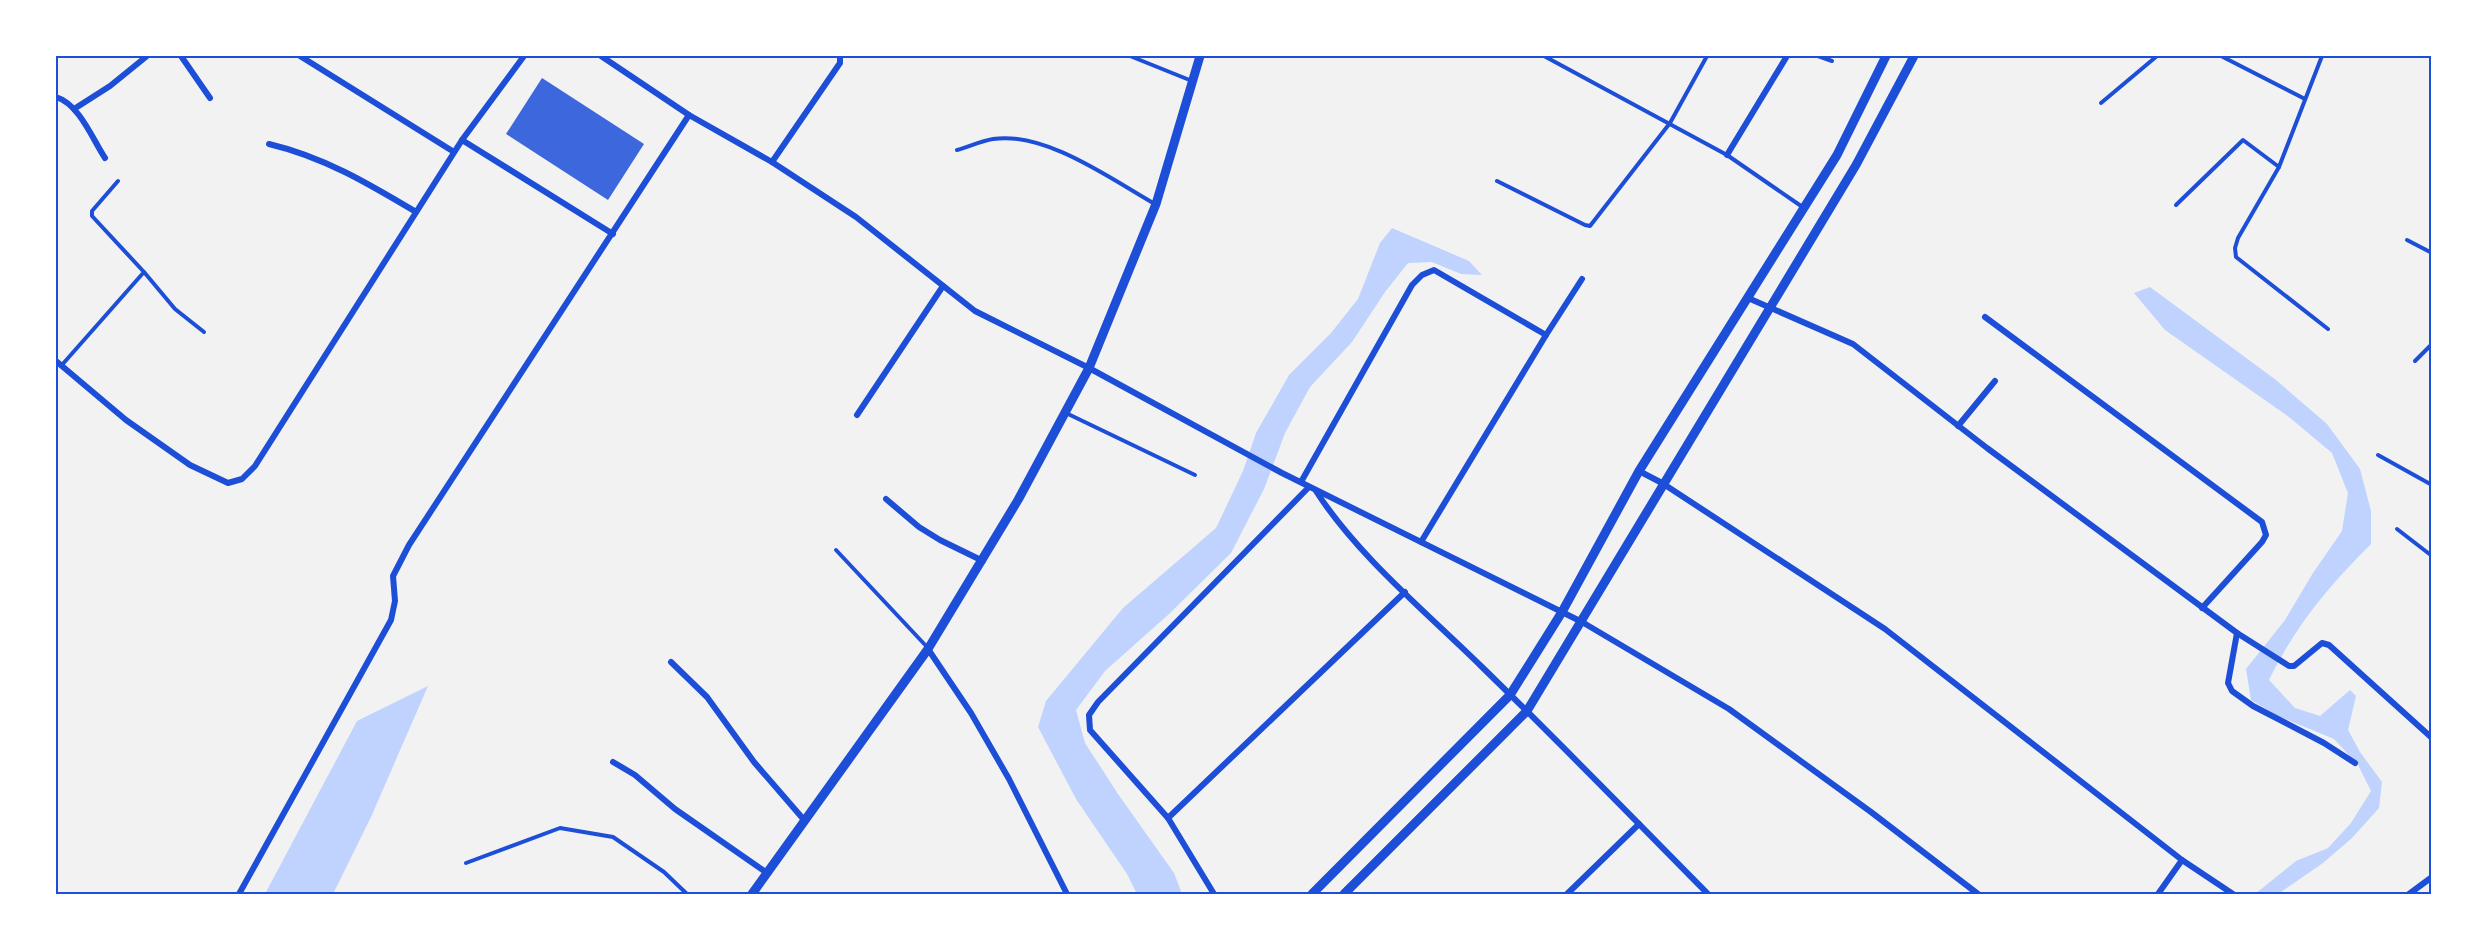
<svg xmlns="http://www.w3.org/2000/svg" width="2487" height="950" viewBox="0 0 2487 950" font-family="'IBM Plex Serif',serif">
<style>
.water{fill:#bfd3fe}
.building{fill:#3d67dc}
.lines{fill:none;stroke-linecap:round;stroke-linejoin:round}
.service{stroke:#1d4ed8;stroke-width:4}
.minor{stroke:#1d4ed8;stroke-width:6}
.tertiary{stroke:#1d4ed8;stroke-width:9}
.neatline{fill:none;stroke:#1d4ed8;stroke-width:2}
</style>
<rect width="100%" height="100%" fill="#f2f2f2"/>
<g class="water">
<polygon points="1392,228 1469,261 1482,275 1461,274 1432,262 1408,263 1385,292 1352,342 1310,387 1285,433 1264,489 1231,553 1169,614 1105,671 1076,710 1085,743 1118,794 1174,873 1182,894 1137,894 1127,874 1076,799 1038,727 1046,701 1123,608 1216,528 1243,471 1256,433 1289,375 1331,333 1358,299 1380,243"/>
<path d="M2150,287L2276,380L2327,424L2360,469L2371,511V544C2328,587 2296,625 2269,680L2295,708L2320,716L2350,690L2356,696L2348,730L2360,752L2382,782L2379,808L2352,838L2323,863L2278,894H2255L2296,861L2328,848L2351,823L2371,791L2358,765L2334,739L2278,716L2251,700L2246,669L2285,620L2313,573L2342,531L2348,493L2332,453L2289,417L2165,330L2134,293Z"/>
<polygon points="428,686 371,817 333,894 265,894 357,721"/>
</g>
<polygon class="building" points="542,78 644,144 608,200 506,134"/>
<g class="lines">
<g class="service">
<polyline points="1130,56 1192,81"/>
<polyline points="1544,56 1727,155 1804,208"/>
<polyline points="1818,56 1832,61"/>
<polyline points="2221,56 2305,99"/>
<polyline points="2322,56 2279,167 2238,238 2235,248 2236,257 2328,329"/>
<polyline points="2101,103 2157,56"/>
<path d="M957,150C968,147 981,141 993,139C1045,131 1111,179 1155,204"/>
<polyline points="1497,181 1585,225 1590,226 1670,123 1707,56"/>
<polyline points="2176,205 2243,140 2279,167"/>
<polyline points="2407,240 2432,253"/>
<polyline points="144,272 175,309 204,332"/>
<polyline points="2415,361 2432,344"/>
<polyline points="61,366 144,272 92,216 92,211 118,181"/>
<polyline points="1066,413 1195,475"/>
<polyline points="2378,455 2432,485"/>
<polyline points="2397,529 2432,556"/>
<polyline points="836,550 928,648"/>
<polyline points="466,863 560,828 613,837 664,872 687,894"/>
</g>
<g class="minor">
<polyline points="181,56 210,98"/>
<polyline points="300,56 454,152"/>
<polyline points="601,56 689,115 772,162 856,217 975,311 1089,368 1282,473 1582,622 1729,709 1871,812 1978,894"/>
<path d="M56,97C79,104 92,138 105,158"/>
<polyline points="74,109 110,86 147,56"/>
<polyline points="462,140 613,234"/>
<path d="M269,144C324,157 369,184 416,212"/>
<polyline points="1727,155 1787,56"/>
<polyline points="772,162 840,63 840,56"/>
<polyline points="1748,298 1853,344 1987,448 2237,633 2289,666 2294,666 2322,643 2329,645 2432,738"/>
<polyline points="1985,317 2262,522 2266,535 2262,542 2202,608"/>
<polyline points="1546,335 1582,279"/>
<polyline points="56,361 126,420 190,465 228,483 242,479 255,466 462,140 524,56"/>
<polyline points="857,415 943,286"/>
<polyline points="1958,426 1995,381"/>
<polyline points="1639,471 1662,483 1885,629 2182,860 2233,894"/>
<polyline points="1301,482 1412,285 1422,275 1434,270 1546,335 1421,542"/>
<path d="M1316,491C1357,555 1426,612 1481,666C1558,741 1633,818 1708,894"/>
<polyline points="886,499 919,527 940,540 983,561"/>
<polyline points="2237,633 2228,683 2232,691 2253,706 2324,743 2355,763"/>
<polyline points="928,649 971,713 1009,779 1067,894"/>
<polyline points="671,662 707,697 754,762 805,821"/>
<polyline points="613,762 635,775 675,809 767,873"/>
<polyline points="1168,818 1405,592"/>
<polyline points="239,894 391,620 395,601 393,576 409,545 689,115"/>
<polyline points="1214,894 1168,818 1090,730 1089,715 1098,702 1309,487"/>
<polyline points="1567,894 1639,824"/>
<polyline points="2158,894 2182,860"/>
<polyline points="2409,894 2432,877"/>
</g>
<g class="tertiary">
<polyline points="752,894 928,649 1018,500 1089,368 1156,204 1200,56"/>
<polyline points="1312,894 1510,695 1562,612 1639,471 1837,155 1886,56"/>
<polyline points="1344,894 1527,711 1856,165 1914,56"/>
</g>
</g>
<rect width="2487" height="950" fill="none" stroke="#ffffff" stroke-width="114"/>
<rect x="57" y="57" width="2373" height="836" class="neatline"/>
</svg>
